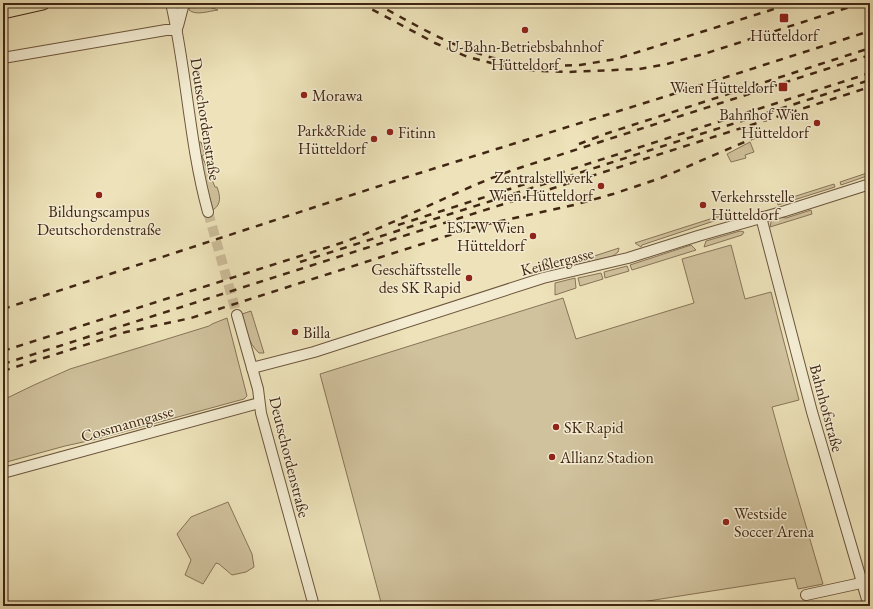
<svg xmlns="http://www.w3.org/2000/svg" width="873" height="609" viewBox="0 0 873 609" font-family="'EB Garamond',serif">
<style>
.green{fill:#d0c29d;stroke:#887458}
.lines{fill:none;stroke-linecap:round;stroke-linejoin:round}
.minor-tunnel{stroke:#cbbc98;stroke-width:10;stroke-dasharray:10 5;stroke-linecap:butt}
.minor-casing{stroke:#6c553c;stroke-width:12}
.major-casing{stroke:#412613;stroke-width:15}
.minor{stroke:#f3ecd2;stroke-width:10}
.major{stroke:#ede2b9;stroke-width:13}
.rail{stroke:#412613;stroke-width:2.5;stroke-dasharray:7 7;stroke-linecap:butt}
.poi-dot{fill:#8f2418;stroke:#f3ecd2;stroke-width:1.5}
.labels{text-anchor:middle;stroke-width:3;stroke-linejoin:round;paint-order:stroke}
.poi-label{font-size:16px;fill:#412613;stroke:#f3ecd2;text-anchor:start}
.street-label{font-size:16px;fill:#412613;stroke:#f3ecd2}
</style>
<rect width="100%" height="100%" fill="#ede2b9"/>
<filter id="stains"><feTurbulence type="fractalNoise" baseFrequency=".005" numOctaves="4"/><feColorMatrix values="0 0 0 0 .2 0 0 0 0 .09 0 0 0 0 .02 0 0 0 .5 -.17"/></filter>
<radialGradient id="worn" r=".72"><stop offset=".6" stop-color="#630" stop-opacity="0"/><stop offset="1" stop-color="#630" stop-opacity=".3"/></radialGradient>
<g class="green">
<path d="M203,5L218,10C209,11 196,16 189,10L190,6Z"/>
<path d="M198,142H201L205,154L202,156L215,187H217C220,195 222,204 213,210L203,171Z"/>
<polygon points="750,142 754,152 745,155 746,158 731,162 727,154"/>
<polygon points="870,172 870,175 841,185 840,182"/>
<polygon points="834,184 835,187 778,205 777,202"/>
<polygon points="811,210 812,214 770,227 771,222 773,220 780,217 786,218"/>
<polygon points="732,212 735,214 642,245 641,247 635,243"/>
<polygon points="740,231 744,232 742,235 704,247 706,241"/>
<polygon points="691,245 696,250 632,270 630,265"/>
<polygon points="731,245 745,299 771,292 799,400 772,407 785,454 823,584 798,589 795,578 616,606 382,606 320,374 563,298 576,339 694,303 682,259"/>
<polygon points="619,248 618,252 613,256 577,265 576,262"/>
<polygon points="627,266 629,271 605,278 604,272"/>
<polygon points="601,273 603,279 580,286 578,278"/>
<polygon points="575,278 576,288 555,295 555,283"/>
<path d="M251,311L264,353H259C248,343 245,328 242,314Z"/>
<polygon points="227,318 246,392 247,396 244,399 97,439 65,446 3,463 3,400 34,385 70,369 209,326 212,324"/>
<polygon points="228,502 252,554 254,567 246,572 232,575 219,564 216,563 203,584 185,575 191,560 177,534 191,517"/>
</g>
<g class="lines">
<polyline class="minor-tunnel" points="208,212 237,315"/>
<defs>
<g id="minor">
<path d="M171,3C187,72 189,143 208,212"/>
<polyline points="178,26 184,3"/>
<polyline points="3,58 166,30 177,30"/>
<polyline points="761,217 812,412 869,606"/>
<polyline points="237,315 258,389 261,413 314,606"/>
<polyline points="252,368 314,352 543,278 628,258 698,236 785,211 870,184"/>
<polyline points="3,473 259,403"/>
<polyline points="806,595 861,583 870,579"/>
</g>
<polyline id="major" points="3,12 43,3"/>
</defs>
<use href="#minor" class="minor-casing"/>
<use href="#major" class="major-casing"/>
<use href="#minor" class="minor"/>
<use href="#major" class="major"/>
<g class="rail">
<polyline points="360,3 435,43 468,57 511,68 538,71 567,72 639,69 667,64 707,53 862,3"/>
<path d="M375,3C419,27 462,53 511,62"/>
<polyline points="551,66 580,65 616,59 793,3"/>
<polyline points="579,144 605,134 870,48"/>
<polyline points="398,225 870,73"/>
<polyline points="300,262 870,80"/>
<polyline points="3,309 410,176 667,96 870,31"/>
<path d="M3,351L341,243C400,222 454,191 513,170L870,55"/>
<polyline points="3,364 870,87"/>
<polyline points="3,371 126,332 191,318 478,226 574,205 613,194 661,178 756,137"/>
</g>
</g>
<g class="poi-dot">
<rect x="779" y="13" width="10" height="10" rx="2"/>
<circle cx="525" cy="30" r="4"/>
<rect x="778" y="82" width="10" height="10" rx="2"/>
<circle cx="304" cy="95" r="4"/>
<circle cx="817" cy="123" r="4"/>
<circle cx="390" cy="132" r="4"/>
<circle cx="374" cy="139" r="4"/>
<circle cx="601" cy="186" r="4"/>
<circle cx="99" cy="195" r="4"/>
<circle cx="703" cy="205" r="4"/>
<circle cx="533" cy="236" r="4"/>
<circle cx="469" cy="278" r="4"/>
<circle cx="295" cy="332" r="4"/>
<circle cx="556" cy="427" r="4"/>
<circle cx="552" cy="457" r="4"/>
<circle cx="726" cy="522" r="4"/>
</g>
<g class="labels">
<g class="poi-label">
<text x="784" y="41" text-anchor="middle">Hütteldorf</text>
<text x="525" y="52" text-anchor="middle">U-Bahn-Betriebsbahnhof<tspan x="525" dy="18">Hütteldorf</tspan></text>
<text x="774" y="93" text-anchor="end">Wien Hütteldorf</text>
<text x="312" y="101">Morawa</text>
<text x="809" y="120" text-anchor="end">Bahnhof Wien<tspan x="809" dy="18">Hütteldorf</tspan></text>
<text x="366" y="136" text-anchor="end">Park&amp;Ride<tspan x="366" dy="18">Hütteldorf</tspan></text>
<text x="398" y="138">Fitinn</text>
<text x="593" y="183" text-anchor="end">Zentralstellwerk<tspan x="593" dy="18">Wien Hütteldorf</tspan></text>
<text x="711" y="202">Verkehrsstelle<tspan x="711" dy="18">Hütteldorf</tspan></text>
<text x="99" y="217" text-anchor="middle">Bildungscampus<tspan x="99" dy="18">Deutschordenstraße</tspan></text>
<text x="525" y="233" text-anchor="end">ESTW Wien<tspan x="525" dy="18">Hütteldorf</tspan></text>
<text x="461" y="275" text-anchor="end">Geschäftsstelle<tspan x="461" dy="18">des SK Rapid</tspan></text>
<text x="303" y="338">Billa</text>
<text x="564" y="433">SK Rapid</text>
<text x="560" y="463">Allianz Stadion</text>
<text x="734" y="519">Westside<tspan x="734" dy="18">Soccer Arena</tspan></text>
</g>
<g class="street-label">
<text transform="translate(206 119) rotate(81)" y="6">Deutschordenstraße</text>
<text transform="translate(557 261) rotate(-14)" y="6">Keißlergasse</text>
<text transform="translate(827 408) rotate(75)" y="6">Bahnhofstraße</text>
<text transform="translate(127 423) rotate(-16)" y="6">Cossmanngasse</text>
<text transform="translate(290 457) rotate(76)" y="6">Deutschordenstraße</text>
</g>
</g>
<rect width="873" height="609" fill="none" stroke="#ede2b9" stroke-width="16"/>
<rect x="4" y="4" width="865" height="601" fill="none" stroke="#412613" stroke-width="2"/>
<rect x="8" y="8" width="857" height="593" fill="none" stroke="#412613"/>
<rect width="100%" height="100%" filter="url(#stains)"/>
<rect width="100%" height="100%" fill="url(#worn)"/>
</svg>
